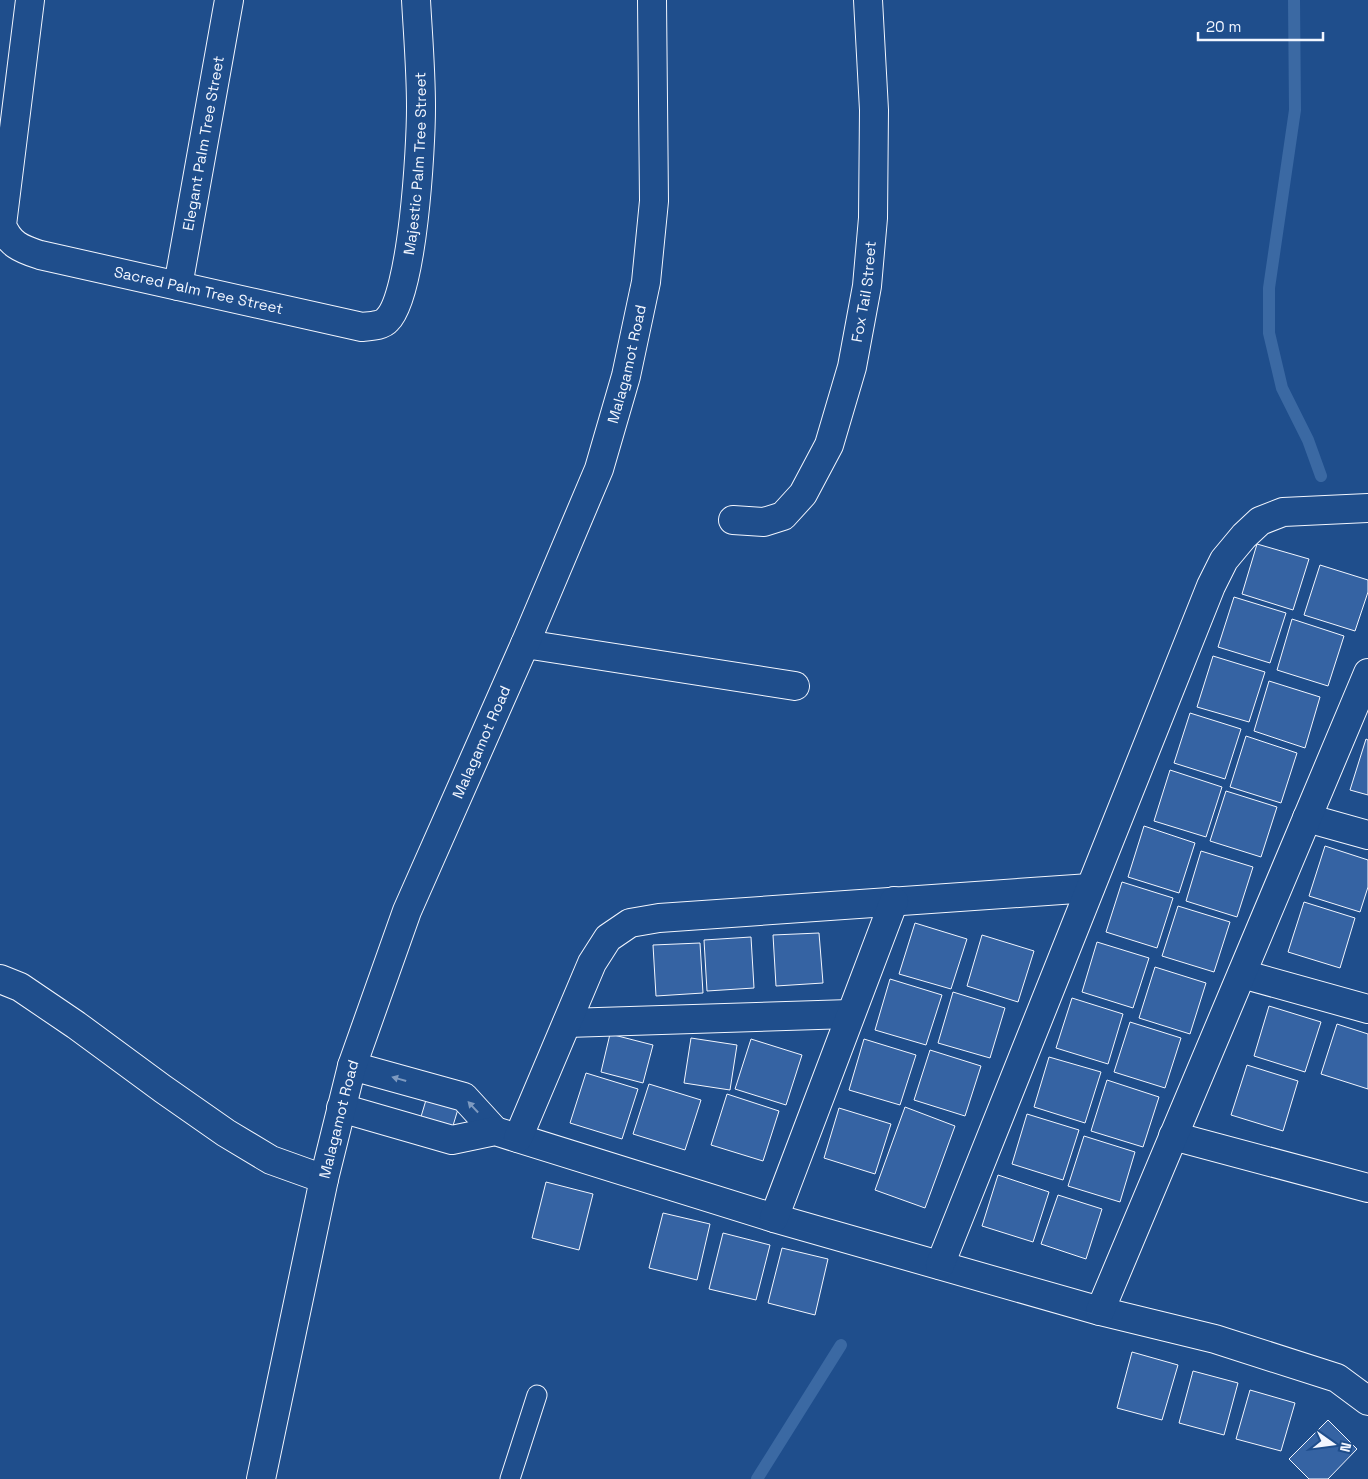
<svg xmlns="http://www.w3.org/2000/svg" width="1368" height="1479" viewBox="0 0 1368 1479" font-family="'Space Grotesk',sans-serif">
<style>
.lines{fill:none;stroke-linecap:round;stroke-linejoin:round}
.stream{stroke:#3b69a3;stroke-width:12}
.building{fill:#3563a3;stroke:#f2f6ff}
.lane-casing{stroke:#f2f6ff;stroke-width:21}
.street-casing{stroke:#f2f6ff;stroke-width:30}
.secondary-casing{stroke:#f2f6ff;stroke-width:30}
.lane{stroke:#1f4e8c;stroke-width:19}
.street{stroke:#1f4e8c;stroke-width:28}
.secondary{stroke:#1f4e8c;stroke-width:28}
.oneway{fill:#7e9ac0}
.labels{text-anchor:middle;stroke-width:4;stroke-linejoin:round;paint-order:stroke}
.street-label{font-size:15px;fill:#f2f6ff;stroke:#1f4e8c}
</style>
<rect width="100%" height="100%" fill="#1f4e8c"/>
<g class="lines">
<g class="stream">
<polyline points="1294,0 1295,110 1269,288 1269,333 1282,388 1308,440 1321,476"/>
<polyline points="757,1479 841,1345"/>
</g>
</g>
<g class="building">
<polygon points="1257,544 1309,559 1293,610 1242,594"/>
<polygon points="1320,565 1368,580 1368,592 1355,631 1304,615"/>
<polygon points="1234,597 1286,613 1270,663 1218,647"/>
<polygon points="1292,619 1344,636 1328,686 1277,670"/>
<polygon points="1213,656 1265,672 1249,722 1197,707"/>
<polygon points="1269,681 1320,697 1305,748 1254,731"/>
<polygon points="1190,713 1241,729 1225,779 1174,763"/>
<polygon points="1246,736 1297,753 1281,803 1230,787"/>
<polygon points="1366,739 1368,740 1368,795 1350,790"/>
<polygon points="1170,770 1222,787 1206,837 1154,821"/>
<polygon points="1226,791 1277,807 1261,857 1210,841"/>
<polygon points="1144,826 1195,843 1179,893 1128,877"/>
<polygon points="1325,846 1368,860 1368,887 1360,912 1309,896"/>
<polygon points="1201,851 1253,867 1237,917 1186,901"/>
<polygon points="1122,882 1173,898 1157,948 1106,932"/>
<polygon points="1304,902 1355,918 1340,968 1288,952"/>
<polygon points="1178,906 1230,922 1214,972 1162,956"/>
<polygon points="915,923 967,939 951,989 899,974"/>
<polygon points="819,933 823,983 776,986 773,935"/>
<polygon points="982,935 1034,951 1018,1002 967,986"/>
<polygon points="751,937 754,988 707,991 704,940"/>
<polygon points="1097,942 1149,958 1133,1008 1082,992"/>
<polygon points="700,943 703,993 656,996 653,945"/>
<polygon points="1155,967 1206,983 1190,1034 1139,1018"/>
<polygon points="890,979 942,995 926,1045 875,1030"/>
<polygon points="953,992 1005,1008 990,1058 938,1043"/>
<polygon points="1072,998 1123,1014 1108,1064 1056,1048"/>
<polygon points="1269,1006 1321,1022 1305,1072 1254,1056"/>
<polygon points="1130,1022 1181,1038 1165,1088 1114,1072"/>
<polygon points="1337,1024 1368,1034 1368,1089 1321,1074"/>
<polygon points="610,1034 653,1045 643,1083 601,1072"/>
<polygon points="691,1038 737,1045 730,1090 684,1083"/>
<polygon points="751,1039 802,1055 786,1105 735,1089"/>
<polygon points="864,1039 916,1055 900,1105 849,1090"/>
<polygon points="930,1050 981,1066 965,1116 914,1100"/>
<polygon points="1049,1057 1101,1072 1085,1123 1034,1107"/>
<polygon points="1247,1065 1298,1081 1283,1131 1231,1115"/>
<polygon points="586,1073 638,1089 622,1139 570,1123"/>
<polygon points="1107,1080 1159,1097 1143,1147 1091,1131"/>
<polygon points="649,1084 701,1100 685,1150 633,1134"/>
<polygon points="727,1094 779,1111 763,1161 711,1145"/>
<polygon points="426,1100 458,1109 452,1129 420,1120"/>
<polygon points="905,1107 955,1126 925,1208 875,1190"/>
<polygon points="839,1108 891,1124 875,1174 824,1158"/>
<polygon points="1027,1114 1079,1130 1063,1180 1012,1164"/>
<polygon points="1084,1136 1135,1152 1120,1202 1068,1186"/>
<polygon points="998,1175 1049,1192 1033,1242 982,1226"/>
<polygon points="546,1182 593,1194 579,1250 532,1238"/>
<polygon points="1058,1195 1102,1209 1086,1259 1041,1244"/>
<polygon points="663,1213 710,1224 697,1280 649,1268"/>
<polygon points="723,1233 770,1245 756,1300 709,1289"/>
<polygon points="782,1248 828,1259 815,1315 768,1303"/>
<polygon points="1132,1352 1178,1365 1162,1420 1117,1408"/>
<polygon points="1193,1371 1238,1383 1224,1435 1179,1423"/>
<polygon points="1250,1390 1295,1403 1281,1451 1236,1439"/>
<polygon points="1328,1420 1357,1449 1328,1479 1309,1479 1289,1459"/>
</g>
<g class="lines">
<defs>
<polyline id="lane" points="510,1479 537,1395"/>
<g id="street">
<path id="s1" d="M30,0L2,225C9,244 21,249 40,255L362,327C370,326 382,326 387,320C413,296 421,146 421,107C421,71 418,36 416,0"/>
<path id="s2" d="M178,286L229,0"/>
<path id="s3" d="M733,520L764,522L783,516L803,494L829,445L852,367L867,286L873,218L874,110L868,0"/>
<polyline points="525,644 795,686"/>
<polyline points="1307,818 1368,835"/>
<polyline points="1242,974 1368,1009"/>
<polyline points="0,979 20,987 76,1025 163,1089 226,1133 271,1160 324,1179"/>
<polyline points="567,1023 850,1014"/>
<polyline points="352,1066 464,1097 495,1131"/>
<polyline points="341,1108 452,1140 495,1131 774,1218 1100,1311 1215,1339 1337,1378 1368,1401"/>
<polyline points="1173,1136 1368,1188"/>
<polyline points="518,1138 592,963 608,938 630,923 659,918 1090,888"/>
<polyline points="774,1218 894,901"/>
<polyline points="940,1265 1211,586 1224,560 1244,536 1260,521 1283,512 1368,508"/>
<polyline points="1100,1311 1368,673"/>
</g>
<g id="secondary">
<path id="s4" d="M261,1479L324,1179L352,1066L407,911L525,644L599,469L626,376L646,282L654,201L652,0"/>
</g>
</defs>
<use href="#lane" class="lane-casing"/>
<use href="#street" class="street-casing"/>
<use href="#secondary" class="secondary-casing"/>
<use href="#lane" class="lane"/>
<use href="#street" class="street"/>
<use href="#secondary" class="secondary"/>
</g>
<defs><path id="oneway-solid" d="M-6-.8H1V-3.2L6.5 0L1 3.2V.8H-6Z" transform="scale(1.25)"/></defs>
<g class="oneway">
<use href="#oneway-solid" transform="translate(399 1079) rotate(-164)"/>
<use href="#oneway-solid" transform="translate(473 1107) rotate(-133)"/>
</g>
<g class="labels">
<g class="street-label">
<text dy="5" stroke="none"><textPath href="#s2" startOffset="145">Elegant Palm Tree Street</textPath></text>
<text dy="5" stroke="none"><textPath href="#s1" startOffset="795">Majestic Palm Tree Street</textPath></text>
<text dy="5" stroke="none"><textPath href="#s1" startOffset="440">Sacred Palm Tree Street</textPath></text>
<text dy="5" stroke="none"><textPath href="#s3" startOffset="294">Fox Tail Street</textPath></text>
<text dy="5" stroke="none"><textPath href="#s4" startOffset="1178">Malagamot Road</textPath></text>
<text dy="5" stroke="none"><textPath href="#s4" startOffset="772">Malagamot Road</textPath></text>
<text dy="5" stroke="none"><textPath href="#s4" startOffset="368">Malagamot Road</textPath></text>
</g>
</g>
<g transform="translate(1333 1444) rotate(104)" stroke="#1f4e8c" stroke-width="4" paint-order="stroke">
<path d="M0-4L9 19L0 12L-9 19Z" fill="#f2f6ff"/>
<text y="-8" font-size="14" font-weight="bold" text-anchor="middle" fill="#f2f6ff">N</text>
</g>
<path d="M1198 32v8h125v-8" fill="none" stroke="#f2f6ff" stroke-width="2.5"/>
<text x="1206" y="32" font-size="15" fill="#f2f6ff" stroke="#1f4e8c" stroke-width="4" paint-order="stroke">20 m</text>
</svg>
